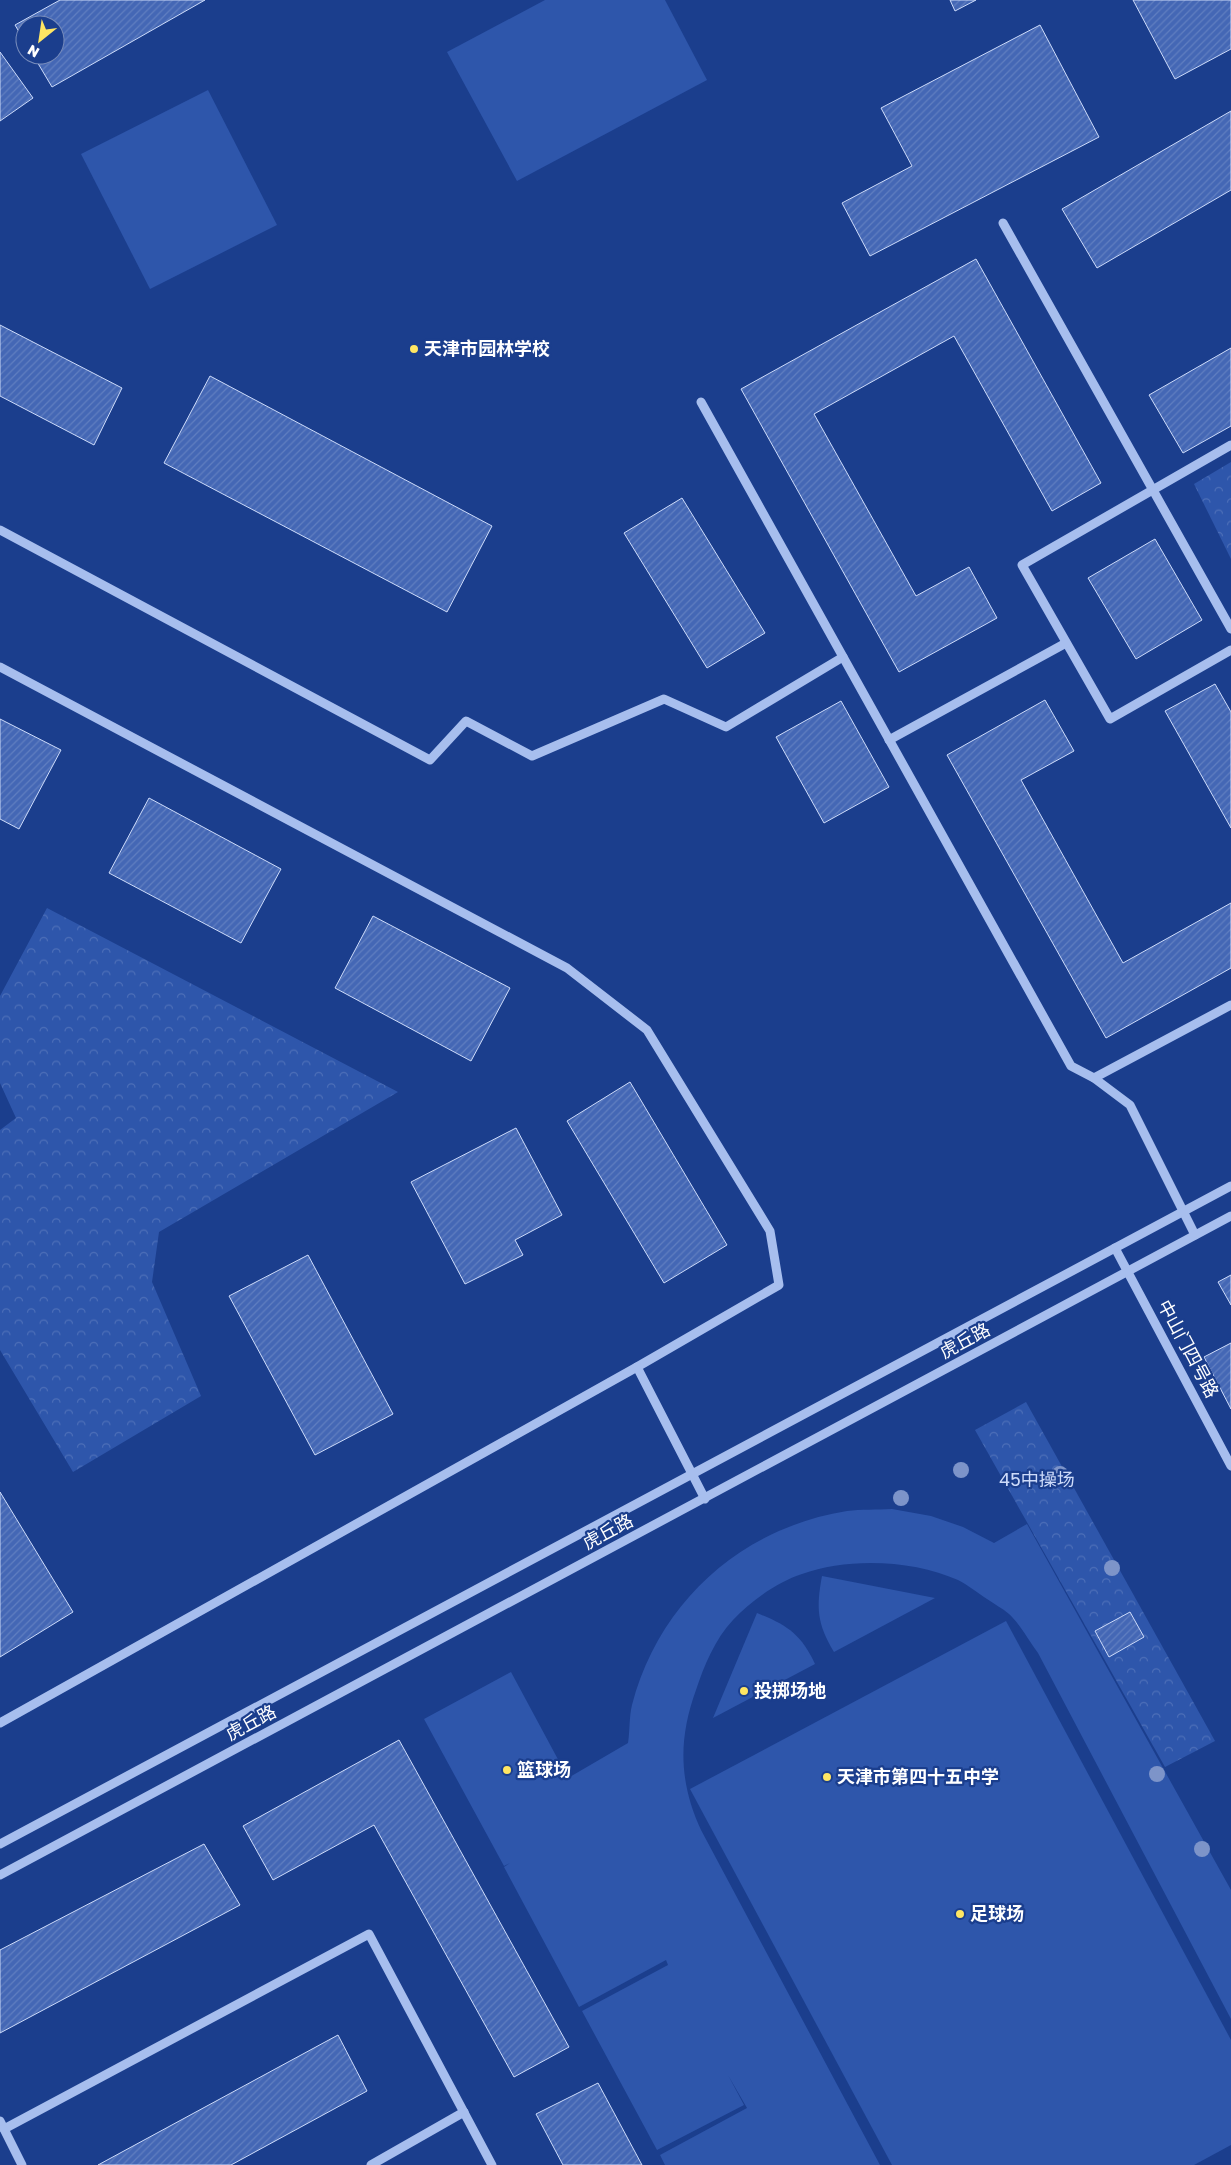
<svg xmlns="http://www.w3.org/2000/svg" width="1231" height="2165" viewBox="0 0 1231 2165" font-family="'Golos Text','Noto Sans SC',sans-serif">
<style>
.park{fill:url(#park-crowns)}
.pitch{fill:#2e56ab}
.building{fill:url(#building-hatch);stroke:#cddbfa}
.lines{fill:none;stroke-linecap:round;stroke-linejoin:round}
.minor{stroke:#a7beee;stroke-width:9}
.tree{fill:#7d94c9}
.poi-dot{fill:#ffe663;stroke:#1b3e8d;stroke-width:2}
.labels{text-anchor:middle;stroke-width:4.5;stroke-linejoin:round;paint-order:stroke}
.poi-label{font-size:18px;font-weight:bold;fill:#fff;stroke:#1b3e8d;text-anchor:start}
.street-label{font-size:18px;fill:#fff;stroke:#1b3e8d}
.park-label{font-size:18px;fill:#cddbfa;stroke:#1b3e8d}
</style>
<defs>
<pattern id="park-crowns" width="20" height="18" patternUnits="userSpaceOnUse" patternTransform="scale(1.25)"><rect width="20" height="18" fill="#2e56ab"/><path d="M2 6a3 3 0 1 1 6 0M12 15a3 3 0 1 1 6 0" fill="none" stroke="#4d6fb8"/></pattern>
<pattern id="building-hatch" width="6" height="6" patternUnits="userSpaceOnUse" patternTransform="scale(1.25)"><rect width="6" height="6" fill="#4467b5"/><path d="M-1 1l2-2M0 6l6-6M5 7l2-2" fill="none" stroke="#607ec0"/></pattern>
</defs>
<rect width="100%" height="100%" fill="#1b3e8d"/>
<g class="park">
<polygon points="1231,462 1231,559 1194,484"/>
<polygon points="47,908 398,1092 159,1232 152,1282 201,1396 73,1472 0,1350 0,1130 16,1118 0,1083 0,996"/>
<polygon points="1026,1402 1215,1741 1165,1767 975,1430"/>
</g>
<g class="pitch">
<polygon points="545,0 665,0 707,80 517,181 447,52"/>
<polygon points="208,90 277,225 150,289 81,154"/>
<path d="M892,1509L931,1516L963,1527L994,1543L1027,1524L1231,1890V2019L1038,1653C1029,1641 1020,1624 1009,1614C1002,1608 994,1604 987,1599C978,1593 968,1585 958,1580C914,1560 848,1557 802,1574C777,1582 751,1601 733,1620C715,1639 704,1666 696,1690C678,1740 679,1782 701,1830L880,2165H665L660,2155L747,2108L728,2075L744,2105L657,2150L582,2011L668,1965L666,1960L579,2007L504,1867L510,1863L504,1866L424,1719L511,1672L568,1778L628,1743C630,1731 629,1717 632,1705C659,1602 741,1528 847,1511C861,1509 877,1510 892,1509Z"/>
<path d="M822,1576L935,1598L834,1652C817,1624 816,1608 822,1576Z"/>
<path d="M757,1613C787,1625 801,1634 815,1664L713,1718Z"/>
<polygon points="1006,1621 1231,2040 1231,2145 1194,2165 892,2165 690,1789"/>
</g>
<g class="building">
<polygon points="60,0 205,0 52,87 33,55 55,55 55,25 25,25 25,42 15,25"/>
<polygon points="950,0 976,0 955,11"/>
<polygon points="1133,0 1231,0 1231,49 1175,79"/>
<polygon points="1040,25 1099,137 870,256 842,203 912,166 881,108"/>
<polygon points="0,52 33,98 0,121"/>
<polygon points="1231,111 1231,190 1097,268 1062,209"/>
<polygon points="976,259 1101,483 1052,511 954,336 814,414 916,596 969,567 997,618 899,672 741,389"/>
<polygon points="0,325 122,388 94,445 0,396"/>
<polygon points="1231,348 1231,426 1183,453 1149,395"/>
<polygon points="210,376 492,526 447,612 164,463"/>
<polygon points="682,498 765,633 707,668 624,533"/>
<polygon points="1155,539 1202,620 1136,659 1088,578"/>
<polygon points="1215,684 1231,712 1231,828 1165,711"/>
<polygon points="1045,700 1074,751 1021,780 1123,963 1231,903 1231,968 1106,1038 947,755"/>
<polygon points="841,701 889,787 824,823 776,737"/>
<polygon points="0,719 61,750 19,829 0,819"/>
<polygon points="149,798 281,869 241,943 109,873"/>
<polygon points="373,916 510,988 471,1061 335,988"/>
<polygon points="630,1082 727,1245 664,1283 567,1121"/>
<polygon points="516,1128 562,1215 515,1240 523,1255 465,1284 411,1182"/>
<polygon points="308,1255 393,1414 315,1455 229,1296"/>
<polygon points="1231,1275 1231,1305 1218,1282"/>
<polygon points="1231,1343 1231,1409 1204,1357"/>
<polygon points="0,1492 73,1612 0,1657"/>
<polygon points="1130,1612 1144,1637 1109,1657 1095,1631"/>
<polygon points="399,1740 569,2047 514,2077 374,1825 273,1880 243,1826"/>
<polygon points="204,1844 240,1905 0,2033 0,1950"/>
<polygon points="338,2035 367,2091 231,2165 98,2165"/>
<polygon points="598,2083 642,2165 563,2165 536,2114"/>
</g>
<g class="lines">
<g class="minor">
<polyline points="1003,223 1231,629"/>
<polyline points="701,402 1071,1066 1094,1078 1130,1105 1195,1235"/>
<polyline points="1231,445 1022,565 1110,719 1231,650"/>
<polyline points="0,530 430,760 466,721 532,756 664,699 726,727 843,657"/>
<polyline points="0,667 567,968 647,1030 770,1231 779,1285 637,1367 0,1723"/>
<polyline points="889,740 1066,643"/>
<polyline points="1094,1078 1231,1005"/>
<polyline points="1115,1248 1231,1466"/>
<polyline points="637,1367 705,1499"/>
<polyline points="0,1844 1231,1186"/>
<polyline points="0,1875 1231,1216"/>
<polyline points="0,2121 22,2165"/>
<polyline points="4,2129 369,1934 492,2165"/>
<polyline points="371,2165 464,2112"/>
</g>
</g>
<g class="tree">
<circle cx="961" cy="1470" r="8"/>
<circle cx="1060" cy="1474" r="8"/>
<circle cx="901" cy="1498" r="8"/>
<circle cx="1112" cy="1568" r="8"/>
<circle cx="1157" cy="1774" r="8"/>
<circle cx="1202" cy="1849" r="8"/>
</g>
<g class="poi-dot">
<circle cx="414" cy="349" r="5"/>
<circle cx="744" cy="1691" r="5"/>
<circle cx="507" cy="1770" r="5"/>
<circle cx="827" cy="1777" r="5"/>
<circle cx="960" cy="1914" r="5"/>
</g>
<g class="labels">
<g class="poi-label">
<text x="424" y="355">天津市园林学校</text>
<text x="754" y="1697">投掷场地</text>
<text x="517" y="1776">篮球场</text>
<text x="837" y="1783">天津市第四十五中学</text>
<text x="970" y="1920">足球场</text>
</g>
<g class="street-label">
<text transform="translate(965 1341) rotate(-28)" y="6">虎丘路</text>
<text transform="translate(1188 1349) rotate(62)" y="6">中山门四号路</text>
<text transform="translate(608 1532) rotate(-28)" y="6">虎丘路</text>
<text transform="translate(251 1723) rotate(-28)" y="6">虎丘路</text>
</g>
<g class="park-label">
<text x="1037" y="1486">45中操场</text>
</g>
</g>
<g transform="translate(40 40) rotate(210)"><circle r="24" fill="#1b3e8d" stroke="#768bbb"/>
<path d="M0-4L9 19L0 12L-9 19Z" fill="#ffe663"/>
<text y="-8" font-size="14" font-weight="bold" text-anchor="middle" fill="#ffffff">N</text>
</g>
</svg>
